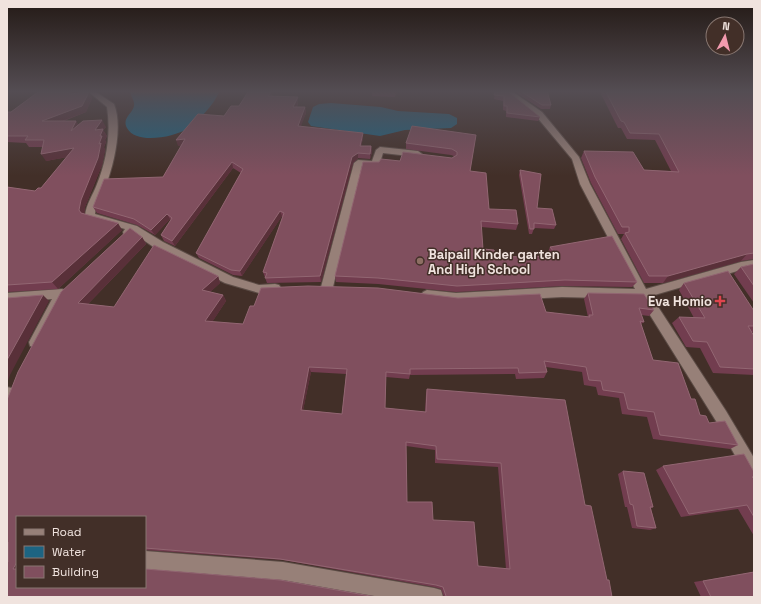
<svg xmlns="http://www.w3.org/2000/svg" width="761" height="604" viewBox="0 0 761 604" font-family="'Space Grotesk',sans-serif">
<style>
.water{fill:#1d6482}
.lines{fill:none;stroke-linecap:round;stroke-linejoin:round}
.minor-casing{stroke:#5c4c46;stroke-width:2}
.minor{fill:#978078;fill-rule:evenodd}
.wall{fill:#723d4f;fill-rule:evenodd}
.shaded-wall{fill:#593039}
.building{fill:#804f5e;stroke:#926672;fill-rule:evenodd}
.education-dot{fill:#8d6e63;stroke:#422f28;stroke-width:1.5}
.health-dot{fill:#e0444e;stroke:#422f28;stroke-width:1.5}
.labels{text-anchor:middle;stroke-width:3;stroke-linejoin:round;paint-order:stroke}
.poi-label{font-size:13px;font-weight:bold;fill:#f0e3de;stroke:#422f28;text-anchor:start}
</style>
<rect width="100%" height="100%" fill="#422f28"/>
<g class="water">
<path d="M130,92H219C214,105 199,120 187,129C174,137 136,145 127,128C122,118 132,114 134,106C135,102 131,96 130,92Z"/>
<polygon points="331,103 381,107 398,111 449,114 457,118 457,124 451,128 405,130 380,136 311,126 308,122 313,107 319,104"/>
</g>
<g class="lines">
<defs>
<g id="minor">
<path d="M89,92H96L114,104C123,126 114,164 106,185C102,195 96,203 95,214L137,226L163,242L233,277L259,285L275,284L279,285L281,288L279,291L259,293L225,283L155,248L133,233L128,236L124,235L123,232L125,229L86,218L85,216C86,204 93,195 97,184C107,159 111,133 107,107Z"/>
<polygon points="505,92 513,92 542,112 579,157 590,184 646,289 741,262 754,260 754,268 741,270 651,296 726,411 754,458 754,481 748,479 716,421 640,299 562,297 456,303 423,298 421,295 423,292 427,290 456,293 562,287 635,289 580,184 572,159 536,116"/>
<polygon points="380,147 418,151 422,154 418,157 383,153 379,166 362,166 333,287 331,290 327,291 323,290 321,287 354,163 358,160 372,161 376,150"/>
<polygon points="62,289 66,291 68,294 66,297 61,299 63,302 40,346 35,347 30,346 29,342 52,299 7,303 7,293"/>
<polygon points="7,387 16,389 18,394 16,399 7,401"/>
<polygon points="145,551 283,562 434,588 441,590 443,597 380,597 283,580 145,569"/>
</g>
</defs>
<use href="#minor" class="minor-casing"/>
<use href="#minor" class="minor"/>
</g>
<g class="wall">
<polygon points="38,92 80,92 78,93 92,98 86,112 64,121 76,121 78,125 106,127 103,130 107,136 105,140 106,142 104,147 105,150 102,165 85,207 84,214 122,230 58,289 7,292 7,187 35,191 41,188 67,157 46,161 43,147 29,147 26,143 7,142 7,112 11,112"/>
<polygon points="248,92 271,92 272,96 298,103 297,107 305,107 306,113 300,127 363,138 361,146 371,146 372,152 370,159 358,158 353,163 321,282 267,283 263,272 283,217 282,216 242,276 233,275 199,258 196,253 241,173 233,168 175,246 164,241 161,235 171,220 170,219 155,235 137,225 97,213 93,207 163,177 182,145 178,146 224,116 239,106"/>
<polygon points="372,92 396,92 395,97 372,96"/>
<polygon points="495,92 540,117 538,121 506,117 506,111 503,110 503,101 494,99"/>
<polygon points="515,92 548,92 548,94 551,105 550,109 541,109"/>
<polygon points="600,92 754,92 754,259 741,261 663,283 644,283 621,239 624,234 618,234 591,183 581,158 584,151 644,170 671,171 655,140 627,139 621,128 618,128"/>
<polygon points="476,135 470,171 489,209 518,224 516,230 481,227 483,249 496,257 550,256 548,252 550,247 637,282 632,287 562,286 456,292 378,284 336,282 335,276 379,162 452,158 454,156 451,155 406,149 406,143"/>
<polygon points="520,170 537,208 556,225 554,229 534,228 532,234 529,234 519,175"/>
<path d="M142,237L146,244L88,304L114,307L218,276L220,283L210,292L223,295L226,301L212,322L243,324L546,312L588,317L584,299L588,293L654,310L649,316L641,315L644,322L641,324L653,360L691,399L700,415L709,423L738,445L730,449L653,439L647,417L622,414L619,398L598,395L596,387L584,385L582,372L546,367L547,372L544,378L516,379L515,374L410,375L409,379L386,377L385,408L425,412L426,394L427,389L585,505L612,597H444L441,589L434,587L283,560L145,550V517H17L7,597L8,544H7V400ZM311,372L346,374L342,414L303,410ZM406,446L435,450V463L498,467L506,569L478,566L433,520L407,502Z"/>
<polygon points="754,264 754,303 734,274 741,267"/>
<polygon points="684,283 754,311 754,332 752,332 754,336 754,375 713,373 700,348 686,347 672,323 679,317 694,318 679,290"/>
<polygon points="663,466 754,472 754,477 753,477 754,479 754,536 738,509 681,517 656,470"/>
<polygon points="623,471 653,507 651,508 656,528 650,530 632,528 627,507 625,507 618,474"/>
<polygon points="754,572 754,597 701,597 694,582"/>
</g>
<g class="shaded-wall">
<polygon points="71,92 80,92 72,100 69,94"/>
<polygon points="89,92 92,98 86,112 46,127 42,121"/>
<polygon points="271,92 272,96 268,96"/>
<polygon points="298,97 298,103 294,112 293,107"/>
<polygon points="305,107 306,113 299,132 298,126"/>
<polygon points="102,120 106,127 103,130 107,136 105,140 106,142 104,147 105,150 102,165 85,207 84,217 79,210 81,200 99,144 95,130"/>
<polygon points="76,121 80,127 71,131"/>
<polygon points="363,133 363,138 360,151 360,146"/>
<polygon points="185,139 188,145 178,146 176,140"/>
<polygon points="371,146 372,152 370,159 370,154"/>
<polygon points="74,148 78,155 46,161 41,154"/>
<polygon points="358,153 358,158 353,163 321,282 320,276 352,157"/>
<polygon points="232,162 233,168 175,246 172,241"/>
<polygon points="280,211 282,216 242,276 240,271"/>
<polygon points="167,214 170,219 155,235 151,230"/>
<polygon points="118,223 122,230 58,289 52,282"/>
<polygon points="142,237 146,244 83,309 78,303"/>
<polygon points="747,254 741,261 663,283 668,276"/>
<polygon points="218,276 220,283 206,296 202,290"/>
<polygon points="43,295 49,301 10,375 7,383 7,360"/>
<polygon points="223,295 226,301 209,327 205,321"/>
<polygon points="309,367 311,372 302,415 301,410"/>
<polygon points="17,562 17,569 13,569"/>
</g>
<g class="building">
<polygon points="38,92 71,92 69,94 89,92 82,106 42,121 76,121 71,131 83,121 102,120 95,130 103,129 100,136 102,136 99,144 101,143 98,158 81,200 79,210 81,213 118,223 52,282 7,285 7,187 35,191 38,188 41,188 74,148 41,154 44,140 25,140 28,136 7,136 7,112 11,112"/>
<polygon points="248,92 271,92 268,96 298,97 293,107 305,107 298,126 363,133 360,146 371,146 370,154 358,153 352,157 320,276 265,278 267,273 263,272 284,213 280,211 240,271 231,270 196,253 243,169 232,162 172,241 161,235 172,218 167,214 151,230 134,219 93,207 104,179 163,177 185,139 176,140 198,114 224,116 231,106 239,106"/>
<polygon points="495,92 509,92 540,117 507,113 507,106 504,106 504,96 494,95"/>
<polygon points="522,92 548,92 548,94 551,105 542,105"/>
<polygon points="606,92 754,92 754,253 747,254 668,276 649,276 625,233 629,232 629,227 622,227 595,177 584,151 633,152 644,170 679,172 659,134 630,133 624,122 621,121"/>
<polygon points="412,126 476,135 470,171 486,173 489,209 516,210 518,224 481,221 483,249 494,250 496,257 557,256 550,247 612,236 637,282 565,280 457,286 378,278 335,276 363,162 379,162 381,159 400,161 403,152 452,158 457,155 457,152 452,149 406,143"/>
<polygon points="520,170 541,174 537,208 552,209 556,225 534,223 534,229 530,229"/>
<path d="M130,228L142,237L78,303L114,307L154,245L218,276L202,290L223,295L205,321L243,324L250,306H254L261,288L308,286L378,288L458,298L540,294L546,312L590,317L589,315H593L588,293L644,294L654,310L639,308L644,322L640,321L653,360L678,363L691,399H695L700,415L706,416L709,423L725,421L738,445L660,435L654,412L628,409L624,393L603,390L601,381L589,380L586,367L544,361L547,372L519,373L518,368L410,369V374L386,372L385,408L426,412L427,389L565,400L585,505L591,506L607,580H609L612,597H445L446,596L443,587L436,585L280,559L145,548V517H17V562L13,569H17V587H145V569L280,580L376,597H7V562H8V542H7V400L18,372L61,292ZM309,367L347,369L342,414L301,410ZM406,442L436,446L437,459L501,463L510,569L478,566L474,522L433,520L432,502H407Z"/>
<polygon points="754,264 754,286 741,267"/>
<polygon points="728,271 754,311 754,326 748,326 754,336 754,369 720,367 707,342 693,341 679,317 705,318 684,283"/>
<polygon points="43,295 7,360 7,298"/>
<polygon points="744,454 754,472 754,476 752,477 754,479 754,517 747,505 689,514 663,466"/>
<polygon points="623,471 644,473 653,507 650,507 656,528 637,526 633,505 630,504"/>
<polygon points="754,572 754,597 711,597 703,581"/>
</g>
<linearGradient id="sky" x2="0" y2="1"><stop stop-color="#241a16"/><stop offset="0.52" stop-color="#544d53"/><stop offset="1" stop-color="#544d53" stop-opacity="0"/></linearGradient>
<rect width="761" height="176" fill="url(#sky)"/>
<circle class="education-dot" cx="420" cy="261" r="4"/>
<path class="health-dot" d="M718 295h4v4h4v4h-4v4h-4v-4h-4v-4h4z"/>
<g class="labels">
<g class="poi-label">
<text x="428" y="259">Baipail Kinder garten<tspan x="428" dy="15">And High School</tspan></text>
<text x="712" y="306" text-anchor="end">Eva Homio</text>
</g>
</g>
<rect width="761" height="604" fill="none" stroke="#f0e3de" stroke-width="16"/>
<rect x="16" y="516" width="130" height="72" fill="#422f28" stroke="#887771"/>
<rect x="24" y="529" width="20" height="6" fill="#978078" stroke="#887771"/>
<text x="52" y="536" font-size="12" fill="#f0e3de">Road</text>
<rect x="24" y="546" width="20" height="12" fill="#1d6482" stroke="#887771"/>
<text x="52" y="556" font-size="12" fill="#f0e3de">Water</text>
<rect x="24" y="566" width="20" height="12" fill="#804f5e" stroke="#887771"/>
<text x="52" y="576" font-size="12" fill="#f0e3de">Building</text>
<g transform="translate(725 36) rotate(7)"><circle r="19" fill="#422f28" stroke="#887771"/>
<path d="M0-3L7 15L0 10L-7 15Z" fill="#f29aae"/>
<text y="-6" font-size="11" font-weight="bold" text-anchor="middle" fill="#f0e3de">N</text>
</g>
</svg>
